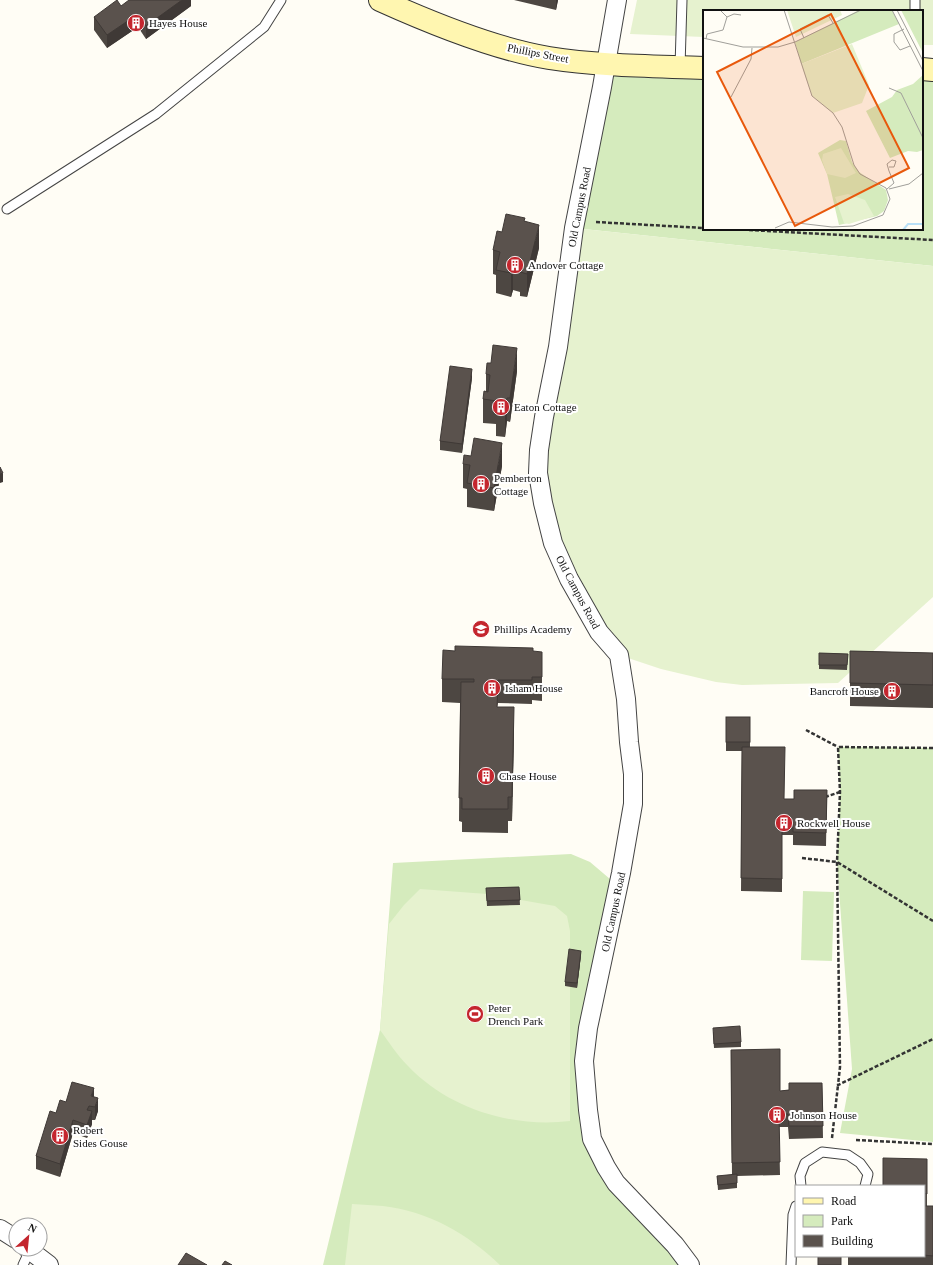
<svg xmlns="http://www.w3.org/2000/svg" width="933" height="1265" viewBox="0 0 933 1265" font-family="Georgia,serif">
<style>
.green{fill:#d5ebbd}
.pitch{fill:#e6f2cf}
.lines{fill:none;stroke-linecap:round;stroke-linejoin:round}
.lane-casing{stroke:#444;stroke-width:11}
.street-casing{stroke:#444;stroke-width:20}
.secondary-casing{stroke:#333;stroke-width:24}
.path{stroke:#333;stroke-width:2.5;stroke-dasharray:4 2;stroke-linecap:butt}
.lane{stroke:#fff;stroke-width:9}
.street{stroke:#fff;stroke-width:18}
.secondary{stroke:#fff6b0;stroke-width:22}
.wall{fill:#4d4742}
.shaded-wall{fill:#3f3936}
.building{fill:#5a524d;stroke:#3f3936}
.labels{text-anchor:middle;stroke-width:4;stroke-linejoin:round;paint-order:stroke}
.poi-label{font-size:11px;fill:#111;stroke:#fff;text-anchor:start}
.street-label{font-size:11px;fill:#111;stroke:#fff}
.inset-river{fill:none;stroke:#b9e0f7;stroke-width:2}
.inset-road{fill:none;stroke:#a09f9a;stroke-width:1}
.view{fill:#e8590c;fill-opacity:0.15;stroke:#e8590c;stroke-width:2}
.inset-edge{fill:none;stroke:#111;stroke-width:2}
</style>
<rect width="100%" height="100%" fill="#fffdf5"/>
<g class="green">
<polygon points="606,63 704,68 704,229 922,229 922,72 933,72 933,266 574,228"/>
<polygon points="838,747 933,748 933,1142 840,1133 852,1069 837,862 840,792"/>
<polygon points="571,854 590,862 610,879 579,1031 606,1167 685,1265 323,1265 380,1030 393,863"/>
<polygon points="803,891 834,892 832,961 801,960"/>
</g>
<g class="pitch">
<polygon points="637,0 933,0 933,45 922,45 922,11 704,11 704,37 630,34"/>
<polygon points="574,228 933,266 933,597 838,683 742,685 716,682 661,669 619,655 553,543 538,473"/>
<path d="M420,889L487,894L555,906L567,916L570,931V1121C512,1128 449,1109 408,1066C397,1055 389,1042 380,1030L389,924L404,905Z"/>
<path d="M352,1204C363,1205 373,1205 383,1206C428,1211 468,1234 500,1265H345Z"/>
</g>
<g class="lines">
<defs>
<g id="lane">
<polyline points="915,0 915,11"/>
<polyline points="680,67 682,0"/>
<polyline points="7,209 156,114 264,27 281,0"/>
<polyline points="801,1186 800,1176 805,1163 822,1152 848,1155 860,1163 868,1174 865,1186"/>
<polyline points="23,1265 30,1250"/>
<polyline points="791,1265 793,1215 796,1206"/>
</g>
<g id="street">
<polyline points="617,0 602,87 574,228 558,347 544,417 539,450 538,473 543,503 553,543 569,579 599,632 619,655 626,699 629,742 633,774 633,804 621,873 588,1028 584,1061 588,1110 592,1139 606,1167 616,1183 675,1245 690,1265"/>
<polyline points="0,1229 16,1239"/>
<polyline points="28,1249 49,1265"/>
</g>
<g id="secondary">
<path d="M380,0C431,23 494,49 549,58C600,66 653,66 704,68"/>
<polyline points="922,69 933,70"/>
</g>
</defs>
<use href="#lane" class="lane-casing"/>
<use href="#street" class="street-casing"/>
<use href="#secondary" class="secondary-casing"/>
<g class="path">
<polyline points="596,222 704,228"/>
<polyline points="731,229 933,240"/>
<polyline points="806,730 838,747"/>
<polyline points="933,748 838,747 840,792 837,862 840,1067 838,1085 933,1039"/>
<polyline points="825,797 840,792"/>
<polyline points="802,858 837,862 933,921"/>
<polyline points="832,1138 838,1085"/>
<polyline points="856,1140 933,1144"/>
</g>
<use href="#lane" class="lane"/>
<use href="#street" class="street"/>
<use href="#secondary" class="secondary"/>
</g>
<g class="wall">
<polygon points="191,0 191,6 146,39 138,27 107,48 94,30 94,17 121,6"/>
<polygon points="514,0 558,0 556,10"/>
<polygon points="525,221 539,248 527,297 520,296 520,292 513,290 511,297 496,293 496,275 493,274 493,250 502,232"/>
<polygon points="517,371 510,422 507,421 505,437 496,436 496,424 483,423 483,399 486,391 486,374"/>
<polygon points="472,378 462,453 440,450 440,441"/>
<polygon points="463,464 502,466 494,511 467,507 467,489 463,488"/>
<polygon points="533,651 542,675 542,701 532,700 532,704 498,703 497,707 514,731 512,821 508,821 508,833 462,832 462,822 459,821 460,703 442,702 442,679"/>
<polygon points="850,651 933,653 933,708 850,706"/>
<polygon points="819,653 848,654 847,670 819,669"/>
<polygon points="726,717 750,717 750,747 784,799 794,799 827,790 826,846 793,845 793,835 782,835 782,892 741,891 742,751 726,751"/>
<polygon points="519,887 520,905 487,906 486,888"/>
<polygon points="581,955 577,988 565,986 565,982"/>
<polygon points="713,1032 741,1042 741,1047 714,1048"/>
<polygon points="731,1050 780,1091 789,1090 822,1083 823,1138 789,1139 788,1127 779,1127 780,1175 737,1176 737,1188 718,1190 717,1176 732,1175"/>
<polygon points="94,1097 98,1111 95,1120 92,1120 92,1124 87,1138 73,1133 60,1177 36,1169 36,1156 66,1102"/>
<polygon points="927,1159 927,1206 933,1206 933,1265 848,1265 848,1256 924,1256 924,1186"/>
</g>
<g class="shaded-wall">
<polygon points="182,0 191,0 191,6 146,39 146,26"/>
<polygon points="556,0 558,0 556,10"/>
<polygon points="138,14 138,27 107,48 107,35"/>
<polygon points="539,225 539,248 527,297 527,274"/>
<polygon points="513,267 513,290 511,297 511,273"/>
<polygon points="517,348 517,371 510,422 510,398"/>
<polygon points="472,369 472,378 462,453 462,444"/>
<polygon points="507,398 507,421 505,437 505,413"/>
<polygon points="502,443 502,466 494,511 494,488"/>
<polygon points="3,473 3,482 0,483 0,474"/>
<polygon points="514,707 514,731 512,821 512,797"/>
<polygon points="581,951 581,955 577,988 577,983"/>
<polygon points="94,1088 94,1101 91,1096"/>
<polygon points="98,1098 98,1111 95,1120 95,1107"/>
<polygon points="92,1111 92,1124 87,1138 87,1125"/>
<polygon points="73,1120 73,1133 60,1177 60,1164"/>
</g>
<g class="building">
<polygon points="117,0 121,6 129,0 182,0 146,26 138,14 107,35 94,17"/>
<polygon points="506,214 525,218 524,221 539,225 527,274 520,272 521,268 513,267 511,273 496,270 500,252 493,250 497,231 502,232"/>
<polygon points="493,345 517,348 510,398 507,398 505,413 496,412 497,401 483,399 484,391 488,392 490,375 486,374 487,363 491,363"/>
<polygon points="450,366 472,369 462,444 440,441"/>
<polygon points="474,438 502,443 494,488 467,483 470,465 463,464 464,455 471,456"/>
<polygon points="0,467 3,473 0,474"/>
<polygon points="455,646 533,648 533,651 542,652 542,677 532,677 532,680 498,680 497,707 514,707 512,797 508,797 508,809 462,809 462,798 459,798 461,682 474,682 474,679 442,679 443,650 455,651"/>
<polygon points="850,651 933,653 933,685 850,683"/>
<polygon points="819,653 848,654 847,665 819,665"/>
<rect x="726" y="717" width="24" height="25"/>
<polygon points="742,747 785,747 784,799 794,799 794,790 827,790 826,833 793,832 793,822 782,822 782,879 741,878"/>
<polygon points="519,887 520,900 487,901 486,888"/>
<polygon points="569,949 581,951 577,983 565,982"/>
<polygon points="740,1026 741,1042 714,1044 713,1028"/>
<polygon points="780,1049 780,1091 789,1090 789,1083 822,1083 823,1126 789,1126 788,1114 779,1114 780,1162 732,1163 731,1050"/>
<polygon points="72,1082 94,1088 91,1096 98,1098 95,1107 89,1106 87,1110 92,1111 87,1125 73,1120 60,1164 36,1156 50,1111 56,1113 60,1100 66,1102"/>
<polygon points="883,1158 927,1159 927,1194 924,1193 924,1186 883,1186"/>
<polygon points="737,1174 737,1183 718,1185 717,1176"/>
<polygon points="924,1206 933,1206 933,1256 924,1255"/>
<polygon points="186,1253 207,1265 178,1265"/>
<rect x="818" y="1256" width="23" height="9"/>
<polygon points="225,1261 232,1265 222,1265"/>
</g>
<defs>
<symbol id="building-disc" viewBox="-11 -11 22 22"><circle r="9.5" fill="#c4262e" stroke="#fff"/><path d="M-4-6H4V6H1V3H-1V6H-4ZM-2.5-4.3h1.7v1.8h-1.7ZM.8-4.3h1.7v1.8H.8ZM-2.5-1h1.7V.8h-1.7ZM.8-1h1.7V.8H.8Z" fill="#fff"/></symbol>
<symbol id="school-disc" viewBox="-11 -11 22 22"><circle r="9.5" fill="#c4262e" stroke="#fff"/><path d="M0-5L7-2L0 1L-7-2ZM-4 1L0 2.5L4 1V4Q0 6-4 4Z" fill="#fff"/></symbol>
<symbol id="stadium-disc" viewBox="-11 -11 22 22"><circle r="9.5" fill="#c4262e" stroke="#fff"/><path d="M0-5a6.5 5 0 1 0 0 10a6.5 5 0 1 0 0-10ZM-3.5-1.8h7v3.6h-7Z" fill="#fff"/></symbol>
</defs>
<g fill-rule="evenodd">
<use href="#building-disc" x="126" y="13" width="20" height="20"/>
<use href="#building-disc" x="505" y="255" width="20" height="20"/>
<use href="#building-disc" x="491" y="397" width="20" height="20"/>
<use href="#building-disc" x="471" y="474" width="20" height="20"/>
<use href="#school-disc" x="471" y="619" width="20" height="20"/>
<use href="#building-disc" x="482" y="678" width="20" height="20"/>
<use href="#building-disc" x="882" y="681" width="20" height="20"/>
<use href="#building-disc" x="476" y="766" width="20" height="20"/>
<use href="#building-disc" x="774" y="813" width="20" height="20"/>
<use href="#stadium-disc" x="465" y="1004" width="20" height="20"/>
<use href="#building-disc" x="767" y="1105" width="20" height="20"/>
<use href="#building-disc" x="50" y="1126" width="20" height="20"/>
</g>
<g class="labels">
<g class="poi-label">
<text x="149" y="27">Hayes House</text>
<text x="528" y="269">Andover Cottage</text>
<text x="514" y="411">Eaton Cottage</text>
<text x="494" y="482">Pemberton<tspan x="494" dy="13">Cottage</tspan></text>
<text x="494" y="633">Phillips Academy</text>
<text x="505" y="692">Isham House</text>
<text x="879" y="695" text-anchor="end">Bancroft House</text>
<text x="499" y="780">Chase House</text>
<text x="797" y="827">Rockwell House</text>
<text x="488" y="1012">Peter<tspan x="488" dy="13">Drench Park</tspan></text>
<text x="790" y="1119">Johnson House</text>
<text x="73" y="1134">Robert<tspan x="73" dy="13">Sides Gouse</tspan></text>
</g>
<g class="street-label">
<text transform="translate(538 53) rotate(11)" y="4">Phillips Street</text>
<text transform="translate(579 207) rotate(-79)" y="4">Old Campus Road</text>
<text transform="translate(578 592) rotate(62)" y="4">Old Campus Road</text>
<text transform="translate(613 912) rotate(-78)" y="4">Old Campus Road</text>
</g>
</g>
<g transform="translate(703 10)">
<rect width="220" height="220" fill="#fffdf5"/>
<path d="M156,0H189L196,14L98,54L92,32ZM198,0H220V43ZM220,65V140L214,142L205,141L187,148L163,101L189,87L194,80L210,74ZM137,130L143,131L149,152L156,162L183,180L185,190L181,201L174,206L136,215L124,164L115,143Z" fill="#d5ebbd"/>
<path d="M84,0H137L139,5L93,27ZM149,34L166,75L159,93L130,103L109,86L98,54ZM138,138L153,163L142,168L124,164L119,150L120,144ZM145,184L162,190L171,206L146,214L141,213L132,187Z" fill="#e6f2cf"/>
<path class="inset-river" d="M200,220L205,214H220"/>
<path class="inset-road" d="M17,0L24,7L31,4L38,5M189,0L220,61M194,0L220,51M201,19L191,24V32L197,40L207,36M0,28L40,37H75L92,32L158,0M101,28L97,19L125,5L130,13M3,29L4,24L20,20L24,7M186,78L198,83L220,128M28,87L48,49L49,38M184,179L191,173L186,161L184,154L189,150L193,151L191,157H186M186,179L206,174L220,163M72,218L86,212L129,217L150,216L180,205L187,189L183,178L157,164L151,155L139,117L130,103L109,86L81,0"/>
<path class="view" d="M128,4L206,158L92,216L14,62Z"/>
<rect width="220" height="220" class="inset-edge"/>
</g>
<rect x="795" y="1185" width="130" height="72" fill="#ffffff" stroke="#a0a0a0"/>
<rect x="803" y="1198" width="20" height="6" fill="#fff6b0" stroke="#a0a0a0"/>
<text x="831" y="1205" font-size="12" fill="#111111">Road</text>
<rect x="803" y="1215" width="20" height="12" fill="#d5ebbd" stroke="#a0a0a0"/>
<text x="831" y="1225" font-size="12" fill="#111111">Park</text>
<rect x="803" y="1235" width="20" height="12" fill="#5a524d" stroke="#a0a0a0"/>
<text x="831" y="1245" font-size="12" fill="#111111">Building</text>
<g transform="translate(28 1237) rotate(27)"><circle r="19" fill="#ffffff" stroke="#a0a0a0"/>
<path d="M0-3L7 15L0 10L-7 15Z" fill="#c4262e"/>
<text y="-6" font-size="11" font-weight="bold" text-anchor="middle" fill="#111111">N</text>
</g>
</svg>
